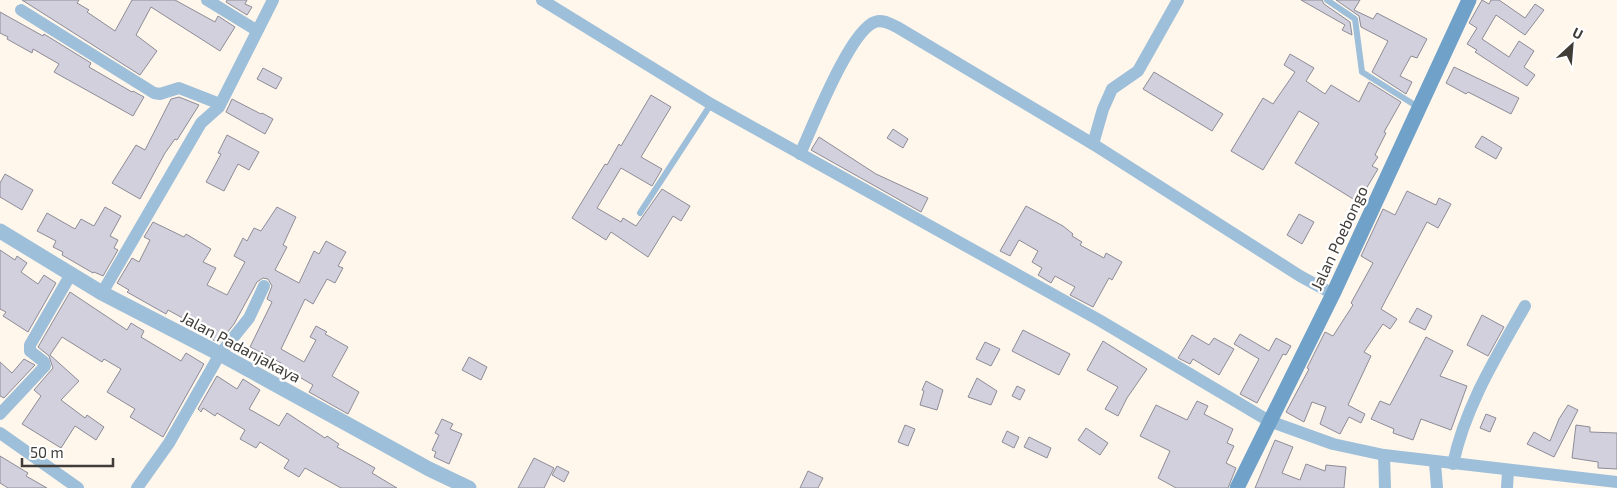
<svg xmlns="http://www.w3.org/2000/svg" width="1617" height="488" viewBox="0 0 1617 488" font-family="'Exo 2',sans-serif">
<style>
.building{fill:#d1d0dc;stroke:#8d8c97}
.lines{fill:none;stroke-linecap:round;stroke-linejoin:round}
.service{stroke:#9ebfd9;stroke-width:6}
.minor{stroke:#9ebfd9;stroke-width:12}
.tertiary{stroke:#9ebfd9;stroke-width:15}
.secondary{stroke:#70a2c9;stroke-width:15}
.labels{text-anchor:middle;stroke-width:4.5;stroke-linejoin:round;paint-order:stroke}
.street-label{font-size:16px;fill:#403c38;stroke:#fff}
</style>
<rect width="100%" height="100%" fill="#fff6ec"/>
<g class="building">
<polygon points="22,0 79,0 77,3 89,10 87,12 115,31 132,0 175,0 215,22 218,16 235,27 220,51 151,7 136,35 157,51 140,75"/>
<polygon points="227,0 247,0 245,4 252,7 247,15 226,2"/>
<polygon points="1301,0 1322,0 1324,4 1350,22 1352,35 1342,30 1345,25"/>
<polygon points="1336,0 1360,0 1354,10 1373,19 1377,13 1427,39 1417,58 1411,56 1400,76 1412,82 1406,94 1372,72 1388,41 1361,27 1359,16"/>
<polygon points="1482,0 1489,4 1491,0 1499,0 1525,18 1535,4 1544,10 1525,35 1496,15 1482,39 1509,57 1519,41 1534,51 1524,67 1535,75 1527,86 1475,52 1477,50 1467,44 1477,28 1469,23"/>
<polygon points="0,12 43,36 44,34 91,63 89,67 132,92 133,91 144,97 133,116 54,72 59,64 33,49 32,53 7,39 8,37 0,33"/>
<polygon points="1290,54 1314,68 1306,81 1325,94 1331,85 1359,102 1369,82 1401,102 1384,132 1386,133 1375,155 1378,157 1372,166 1378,169 1358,202 1295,163 1319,123 1299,111 1263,170 1231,151 1263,98 1273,104 1295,72 1284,65"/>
<polygon points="1454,67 1519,98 1511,114 1468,92 1466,94 1446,83"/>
<polygon points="263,68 282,78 276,89 257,79"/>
<polygon points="1154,72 1223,114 1212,131 1143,89"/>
<polygon points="651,95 671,107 641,157 662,169 652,186 621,168 597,208 621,222 623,218 636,226 662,189 690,206 681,221 673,216 648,257 611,232 606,240 572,218 605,164 607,165 619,144 621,146"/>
<polygon points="179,97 199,105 177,140 175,139 165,153 140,199 112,183 136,145 145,150 171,99"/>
<polygon points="232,99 261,114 262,113 273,119 265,134 226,112"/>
<polygon points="893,129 908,139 903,148 887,138"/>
<polygon points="227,135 259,152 249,170 238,164 224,191 206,182 221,154 218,153"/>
<polygon points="1482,136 1502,148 1496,159 1475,147"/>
<polygon points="819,137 876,174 928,198 921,212 811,150"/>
<polygon points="5,174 33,190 22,210 0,197 0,183"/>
<polygon points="1407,191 1436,205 1439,198 1451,204 1438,228 1427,222 1381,309 1397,319 1390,329 1383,324 1364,352 1371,356 1348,405 1365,414 1361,423 1349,417 1340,434 1320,424 1326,407 1312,402 1304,422 1286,412 1309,369 1307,368 1325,332 1333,336 1353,305 1351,303 1373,263 1361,256 1383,209 1395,215"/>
<polygon points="1026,206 1063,226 1073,234 1072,236 1082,242 1080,245 1104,258 1106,253 1122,262 1112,280 1109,278 1093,307 1070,295 1075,287 1055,276 1051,283 1038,275 1042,268 1032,262 1038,251 1019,240 1010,256 1000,251"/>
<polygon points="105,207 121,216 110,236 118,240 114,248 118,250 103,276 94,272 93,273 62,255 63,252 53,247 56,241 37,231 47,213 75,229 81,219 94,226"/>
<polygon points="277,207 296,217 283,245 287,247 275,270 299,283 314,251 319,254 326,241 346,252 338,266 343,268 335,283 327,279 313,304 305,299 281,349 304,362 316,340 310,337 316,326 327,332 325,334 348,347 332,376 359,392 348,414 309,392 313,385 291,372 289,376 277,370 281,363 250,347 272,302 267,299 272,286 268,279 263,278 257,282 234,324 219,343 198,332 201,328 168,310 166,314 127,292 129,290 117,283 132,258 139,262 150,240 144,237 153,222 184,237 186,234 211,249 203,262 216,268 207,285 227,295 245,262 234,256 243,238 247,241 254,228 261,231"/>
<polygon points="1299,214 1314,222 1302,244 1287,235"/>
<polygon points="0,250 15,260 17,256 27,263 21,272 38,284 44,275 56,283 28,332 3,316 6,312 0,309"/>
<polygon points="70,292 127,330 131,323 144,331 141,337 181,361 186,353 204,364 163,437 130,417 135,409 107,392 121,369 104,359 102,362 62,337 50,355 79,381 61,400 85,418 87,415 104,427 96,440 75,426 61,448 22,424 41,396 34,390 53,368 49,356 38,347"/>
<polygon points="1417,308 1432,316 1425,330 1409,322"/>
<polygon points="1482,315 1504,327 1488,356 1467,345"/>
<polygon points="1023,330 1070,354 1059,375 1012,351"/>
<polygon points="1240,334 1269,351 1276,338 1291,346 1286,355 1283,354 1257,403 1240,394 1259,359 1234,344"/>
<polygon points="1192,335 1209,345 1214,338 1234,349 1219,375 1193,359 1190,364 1178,358"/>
<polygon points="1426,337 1453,351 1440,376 1467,386 1451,430 1421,419 1413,440 1393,433 1394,429 1371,419 1380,401 1390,405"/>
<polygon points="1103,341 1147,369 1127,398 1118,416 1105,409 1118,387 1087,370"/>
<polygon points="985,342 1000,349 991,366 976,359"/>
<polygon points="469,357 487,367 481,380 462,370"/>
<polygon points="24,359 35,365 4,398 0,396 0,362 12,373"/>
<polygon points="217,376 237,389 243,379 260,390 249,409 279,426 287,413 325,438 327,436 339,444 337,447 375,468 372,473 397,488 341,488 305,468 299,477 284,468 289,460 260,442 256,448 240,439 245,430 217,413 215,416 203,408 201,412 198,409"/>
<polygon points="977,378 997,391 991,405 968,397"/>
<polygon points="926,381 943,390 937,410 920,405 924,391 922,390"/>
<polygon points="1017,386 1025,390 1020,400 1012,396"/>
<polygon points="1197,401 1208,406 1204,414 1233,429 1227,443 1234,446 1226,463 1236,468 1228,488 1176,488 1158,478 1170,451 1140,436 1156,405 1187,420"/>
<polygon points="1568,405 1578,410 1554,457 1527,444 1534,432 1550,441 1559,419"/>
<polygon points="1486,414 1496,418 1490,432 1480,428"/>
<polygon points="442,419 453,424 450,429 462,434 449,464 434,457 436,452 432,450 439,435 435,433"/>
<polygon points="905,425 915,429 908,446 898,442"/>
<polygon points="1576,425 1590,427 1590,432 1617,433 1617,469 1598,468 1598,462 1572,458"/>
<polygon points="1086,428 1108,443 1100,455 1078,440"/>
<polygon points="1007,431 1019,437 1014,448 1002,442"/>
<polygon points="1029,437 1051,448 1047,458 1024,447"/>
<polygon points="1275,440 1293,447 1282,473 1300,480 1306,464 1325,471 1326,465 1346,467 1344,488 1255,488"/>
<polygon points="0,456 28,473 26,476 47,488 8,488 0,483"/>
<polygon points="534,458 554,468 544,488 518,488"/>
<polygon points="557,466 569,472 564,482 552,475"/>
<polygon points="808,471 823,478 818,488 800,488"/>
</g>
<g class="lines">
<g class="service">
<polyline points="1327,0 1355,19 1362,72 1418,107"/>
<polyline points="640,213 711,104"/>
</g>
<g class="minor">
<polyline points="207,0 256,30"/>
<polyline points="542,0 711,104 1099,320 1269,421 1333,444 1384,455 1617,482"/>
<polyline points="21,10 154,93 160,94 179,88 220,104"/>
<polyline points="1093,144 1103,109 1112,89 1138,71 1178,0"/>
<path d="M800,154C812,128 850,30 875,22C883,19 890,24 897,27L1093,144L1300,276L1333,294"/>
<polyline points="102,293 201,123 219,107 273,0"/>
<polyline points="0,414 45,366 44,362 30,351 30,345 71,274"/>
<polyline points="0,433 78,488"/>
<polyline points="1384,455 1385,488"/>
<polyline points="1435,463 1437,488"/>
<path d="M1453,464C1465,407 1496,357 1525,306"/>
<polyline points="137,488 169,443 220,354 249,318 264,286"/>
<polyline points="1507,488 1508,471"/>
</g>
<polyline class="tertiary" points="0,231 102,293 220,354 429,469 469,488"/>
<polyline class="secondary" points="1237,488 1333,294 1469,0"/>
</g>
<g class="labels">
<g class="street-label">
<text transform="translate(1339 238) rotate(-65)" y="6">Jalan Poebongo</text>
<text transform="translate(241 347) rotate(28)" y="6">Jalan Padanjakaya</text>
</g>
</g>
<g transform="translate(1572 45) rotate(26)" stroke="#ffffff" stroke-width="4" paint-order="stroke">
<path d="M0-4L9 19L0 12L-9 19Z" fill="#403c38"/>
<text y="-8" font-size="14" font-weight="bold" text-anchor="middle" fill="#403c38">U</text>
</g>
<path d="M22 458v8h91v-8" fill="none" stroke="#403c38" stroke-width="2.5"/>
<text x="30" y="458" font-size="15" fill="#403c38" stroke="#ffffff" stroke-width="4" paint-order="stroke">50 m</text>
</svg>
